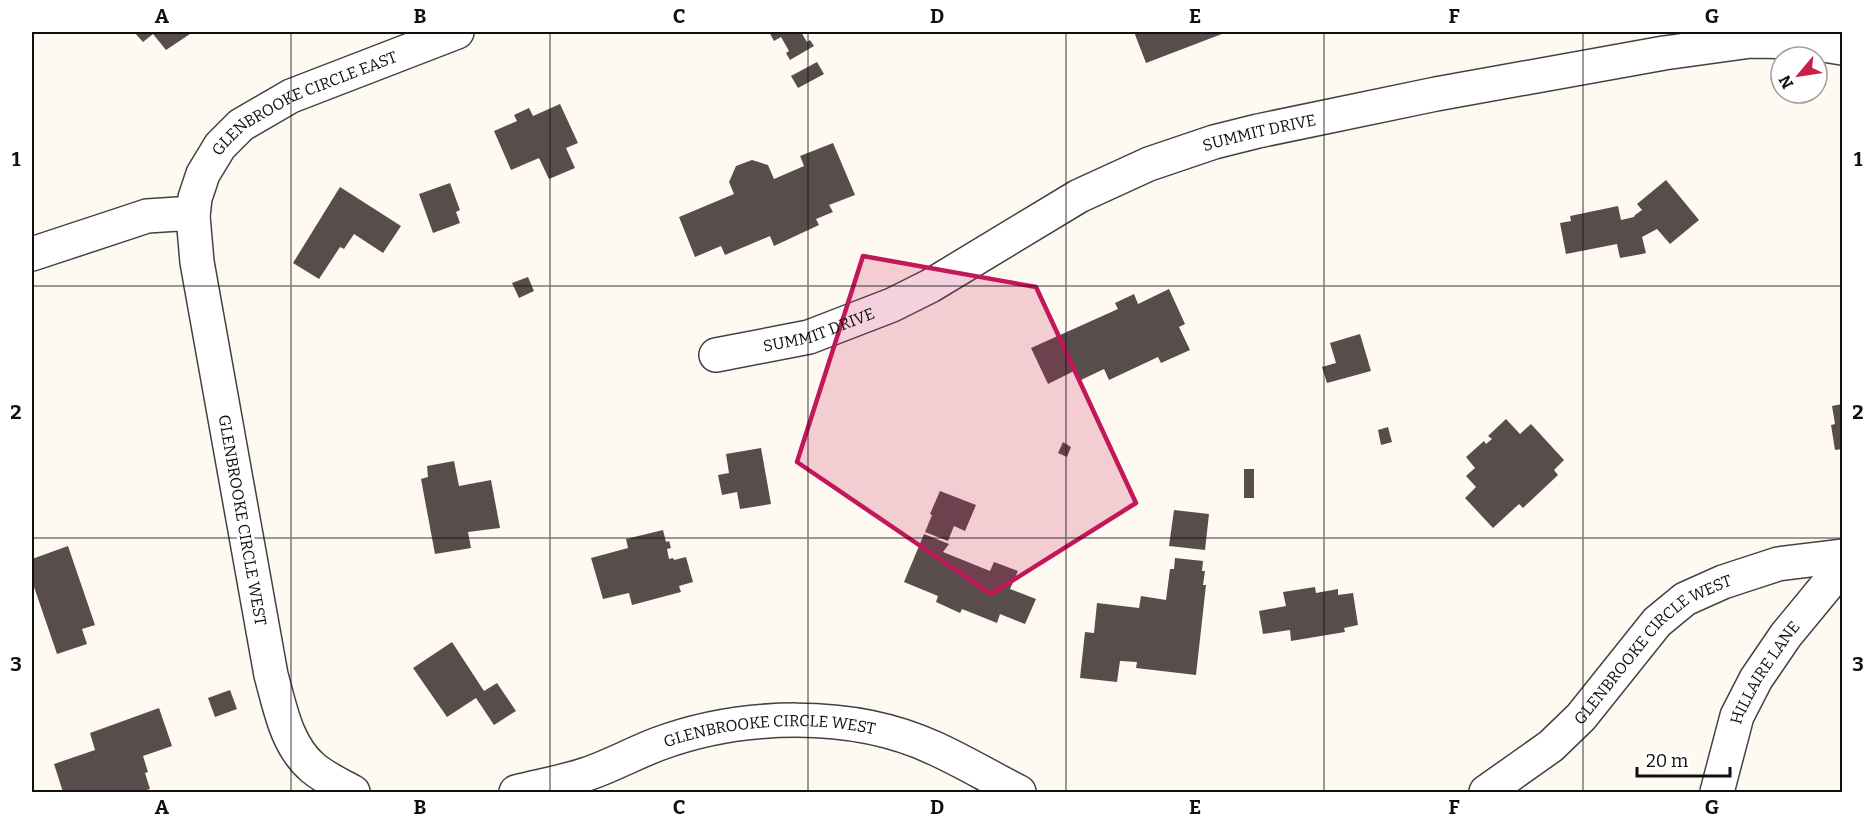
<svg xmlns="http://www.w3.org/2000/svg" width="1874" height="824" viewBox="0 0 1874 824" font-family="Bitter,serif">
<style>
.building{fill:#584d4b}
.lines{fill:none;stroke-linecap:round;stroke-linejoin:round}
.street-casing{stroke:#424242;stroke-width:36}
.street{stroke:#fff;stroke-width:33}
.marked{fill:#c2185b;fill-opacity:0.2;stroke:#c2185b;stroke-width:4.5;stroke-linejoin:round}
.grid{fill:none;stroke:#0f0f0f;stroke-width:1.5;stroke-opacity:0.55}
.labels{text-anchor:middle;stroke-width:6;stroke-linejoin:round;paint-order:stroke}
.street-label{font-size:16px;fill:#0f0f0f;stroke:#fff}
.neatline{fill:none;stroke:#0f0f0f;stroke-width:2}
.grid-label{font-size:20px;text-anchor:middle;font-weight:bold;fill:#0f0f0f}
</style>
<rect width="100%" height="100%" fill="#fffaf1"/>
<g class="building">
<polygon points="134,32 193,32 166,50 153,34 143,42"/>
<polygon points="769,32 801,32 807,42 810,40 814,46 790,60 786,53 789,51 781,37 774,41"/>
<polygon points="1134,32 1227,32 1146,63"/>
<polygon points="817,62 824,74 798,88 791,76"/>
<polygon points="560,104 578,143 566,148 575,168 549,179 539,158 511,170 494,131 517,121 514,115 529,108 533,116"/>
<polygon points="833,143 855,195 829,205 833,212 816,219 819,225 774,246 770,236 725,255 721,246 695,257 679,217 734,194 729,182 736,166 752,160 768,165 774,179 804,166 800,156"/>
<polygon points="1666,180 1699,220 1670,244 1657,229 1642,237 1646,253 1642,254 1620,258 1617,244 1566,254 1560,223 1571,221 1570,216 1618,206 1621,220 1634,217 1635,215 1642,210 1637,204"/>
<polygon points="450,183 460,210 456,212 460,223 433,233 419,194"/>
<polygon points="340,187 401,226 383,253 354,234 344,249 340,247 319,279 293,263"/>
<polygon points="528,277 534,291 519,298 512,283"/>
<polygon points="1169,289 1185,324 1179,327 1190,350 1161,363 1158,357 1109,380 1104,369 1081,380 1076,370 1048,384 1031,348 1118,309 1115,303 1134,294 1138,304"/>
<polygon points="1360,334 1371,371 1327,383 1322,367 1336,363 1330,343"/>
<polygon points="1842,404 1842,449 1835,450 1831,425 1835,424 1832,406"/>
<polygon points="1506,419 1520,434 1531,424 1564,460 1554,470 1558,475 1523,508 1519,504 1493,528 1465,498 1476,487 1466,476 1475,468 1466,457 1484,441 1486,444 1492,439 1488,436"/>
<polygon points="1388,427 1392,442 1381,445 1378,430"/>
<polygon points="1063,442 1071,447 1067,457 1058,453"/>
<polygon points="761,448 771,504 740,509 737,492 722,495 718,475 729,473 726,454"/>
<polygon points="454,461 459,486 491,480 500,528 468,532 471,548 435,554 421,479 428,477 427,466"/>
<rect x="1244" y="469" width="10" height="29"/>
<polygon points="940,491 976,505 965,531 954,526 948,541 925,532 932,515 930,514"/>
<polygon points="1174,510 1209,514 1205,550 1169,546"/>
<polygon points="663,530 666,542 669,541 671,548 667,549 669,559 673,558 674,560 686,557 693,582 679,586 681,592 632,605 629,593 603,599 591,558 628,548 626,539"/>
<polygon points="924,534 949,544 943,552 990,571 994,562 1018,571 1010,589 1036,599 1025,624 1000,614 997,623 962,609 960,613 936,602 938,596 904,582"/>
<polygon points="68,546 95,625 82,629 87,644 57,654 32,581 32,559"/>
<polygon points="1175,558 1203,561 1202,571 1205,571 1203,585 1206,585 1196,675 1136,668 1137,662 1120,661 1117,682 1080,678 1085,632 1094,633 1097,603 1139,608 1141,596 1166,600 1170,569 1174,569"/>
<polygon points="1315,587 1316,593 1338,589 1338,595 1353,593 1358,625 1344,628 1345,632 1291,641 1290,630 1263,634 1259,611 1286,606 1283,592"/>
<polygon points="452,642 484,691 497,683 516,711 494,725 476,698 447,717 413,668"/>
<polygon points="230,690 237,709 215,717 208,698"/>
<polygon points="159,708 172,746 143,756 148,772 145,773 150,789 140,792 63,792 54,764 95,750 90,733"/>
</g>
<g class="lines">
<defs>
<g id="street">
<polyline points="32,254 147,216 178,214 193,216"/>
<path id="s1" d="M716,355L809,337L892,305L930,286L1079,196L1149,164L1214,142L1258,131L1436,94L1664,53L1751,41L1805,42L1842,48"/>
<path id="s2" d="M353,792C340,785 325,778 313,768C286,745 280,707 271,675L197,262L193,216L195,198L203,174L220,146L241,125L291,96L457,32"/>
<path id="s3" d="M516,792C539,786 564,782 587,774C611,766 634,753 658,744C742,713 852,710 934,748C963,761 991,778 1019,792"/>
<path id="s4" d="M1486,792L1551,746L1581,717L1657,622L1685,599L1723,582L1778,564L1842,556"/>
<path id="s5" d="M1717,792L1737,716L1756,679L1786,635L1842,567"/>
</g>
</defs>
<use href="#street" class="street-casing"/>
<use href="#street" class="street"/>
</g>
<path class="marked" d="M863,256L1036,287L1136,503L991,594L797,462Z"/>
<path class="grid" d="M291,32V792M550,32V792M808,32V792M1066,32V792M1324,32V792M1583,32V792M32,286H1842M32,538H1842"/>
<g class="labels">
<g class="street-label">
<text dy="6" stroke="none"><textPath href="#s2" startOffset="788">GLENBROOKE CIRCLE EAST</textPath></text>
<text dy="6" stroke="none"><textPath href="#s1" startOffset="592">SUMMIT DRIVE</textPath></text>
<text dy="6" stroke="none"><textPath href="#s1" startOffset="106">SUMMIT DRIVE</textPath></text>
<text transform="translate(243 520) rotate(80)" y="6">GLENBROOKE CIRCLE WEST</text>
<text dy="6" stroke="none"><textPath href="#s4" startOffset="222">GLENBROOKE CIRCLE WEST</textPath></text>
<text dy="6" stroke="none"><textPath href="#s5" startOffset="130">HILLAIRE LANE</textPath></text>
<text dy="6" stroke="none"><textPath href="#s3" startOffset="264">GLENBROOKE CIRCLE WEST</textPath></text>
</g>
</g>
<rect width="1874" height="824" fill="none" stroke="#ffffff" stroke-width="66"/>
<g transform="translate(1799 75) rotate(241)"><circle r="28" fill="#ffffff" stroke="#9f9f9f" stroke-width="1.5"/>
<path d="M0-4.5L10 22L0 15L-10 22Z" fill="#c71f45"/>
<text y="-9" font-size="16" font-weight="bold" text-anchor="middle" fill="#0f0f0f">N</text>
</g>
<path d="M1637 767v9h93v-9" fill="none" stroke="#0f0f0f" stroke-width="3"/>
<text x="1646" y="767" font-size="18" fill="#0f0f0f" stroke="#ffffff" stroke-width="4.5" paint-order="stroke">20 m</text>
<rect x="33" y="33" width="1808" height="758" class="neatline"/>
<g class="grid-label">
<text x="162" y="23">A</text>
<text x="420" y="23">B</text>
<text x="679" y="23">C</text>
<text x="937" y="23">D</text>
<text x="1195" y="23">E</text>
<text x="1454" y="23">F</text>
<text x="1712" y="23">G</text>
<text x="16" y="166">1</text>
<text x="1858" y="166">1</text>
<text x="16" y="419">2</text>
<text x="1858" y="419">2</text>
<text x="16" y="671">3</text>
<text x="1858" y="671">3</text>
<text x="162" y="814">A</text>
<text x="420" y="814">B</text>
<text x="679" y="814">C</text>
<text x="937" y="814">D</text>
<text x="1195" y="814">E</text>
<text x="1454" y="814">F</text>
<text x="1712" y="814">G</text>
</g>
</svg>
